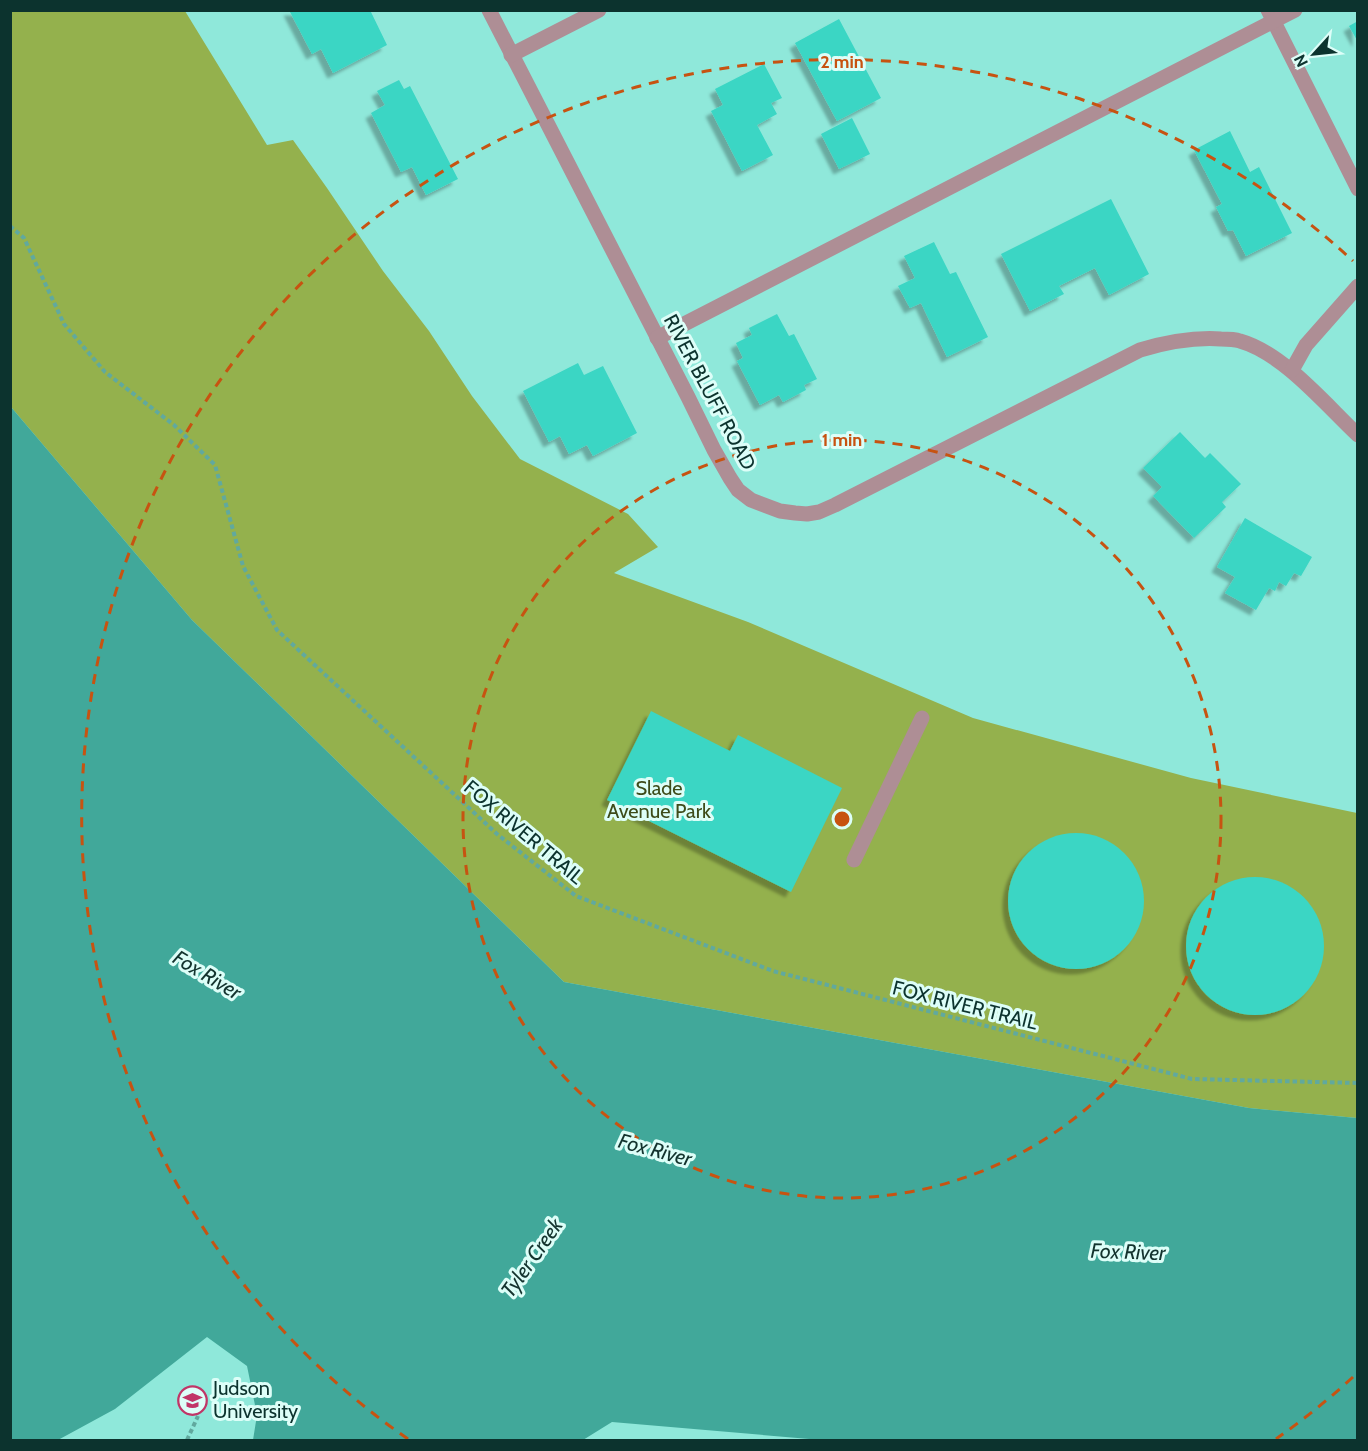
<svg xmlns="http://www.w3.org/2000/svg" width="1368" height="1451" viewBox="0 0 1368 1451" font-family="Cabin,sans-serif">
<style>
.green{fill:#94b14d}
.water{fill:#41a89a}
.building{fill:#3ad6c4;filter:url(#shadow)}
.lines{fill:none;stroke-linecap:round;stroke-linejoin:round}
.path{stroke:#61a99e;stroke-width:4;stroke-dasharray:4.5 3;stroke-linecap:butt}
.minor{stroke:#ae8e95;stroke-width:15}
.ring{fill:none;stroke:#c75311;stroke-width:3;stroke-dasharray:10 8}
.labels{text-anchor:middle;stroke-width:6;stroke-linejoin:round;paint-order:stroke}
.street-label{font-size:20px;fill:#0c332e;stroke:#ddfef8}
.park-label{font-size:20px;fill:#3d4b19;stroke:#ddfef8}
.poi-label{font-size:20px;fill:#0c332e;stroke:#ddfef8;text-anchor:start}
.water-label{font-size:21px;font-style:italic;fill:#13332e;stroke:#ddfef8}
.centre{fill:#c75311;stroke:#ddfef8;stroke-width:3}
.ring-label{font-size:18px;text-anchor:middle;font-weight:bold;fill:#c75311;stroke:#ddfef8;stroke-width:6;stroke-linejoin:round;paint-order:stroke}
</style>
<defs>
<filter id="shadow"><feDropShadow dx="-5.5" dy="5.5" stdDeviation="1.5" flood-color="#0004"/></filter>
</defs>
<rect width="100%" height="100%" fill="#8fe8da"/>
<polygon class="green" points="10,11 185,11 267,145 293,140 327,188 383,271 429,331 472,396 520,459 628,514 658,547 614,573 748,622 973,718 1191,778 1357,813 1357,1118 1249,1108 564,982 192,620 11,407"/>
<polygon class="water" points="11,407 192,620 564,982 1249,1108 1357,1118 1357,1440 821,1440 612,1422 583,1440 253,1440 257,1415 247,1366 207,1337 115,1409 58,1440 11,1440"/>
<g class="building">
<polygon points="289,10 370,10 387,45 333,73 321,49 312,54"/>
<polygon points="839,19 881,98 837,121 795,43"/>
<polygon points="1358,21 1358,42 1349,26"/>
<polygon points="764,64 782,98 771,103 777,114 757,125 773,155 742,171 711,111 723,105 715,89"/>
<polygon points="399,80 404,89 410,86 458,179 426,195 412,167 401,172 371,113 385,105 377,91"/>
<polygon points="852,118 870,154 839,169 821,134"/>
<polygon points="1230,131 1250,172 1259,167 1292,233 1246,256 1233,230 1228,231 1216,207 1222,204 1194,150"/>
<polygon points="1111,199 1149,274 1109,295 1095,268 1059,286 1064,294 1030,311 1001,254"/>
<polygon points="934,242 950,274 956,272 988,337 947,357 921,303 910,308 898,286 915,278 904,256"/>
<polygon points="777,314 789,336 794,334 817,379 804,385 806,390 783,402 779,395 760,405 737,361 743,358 736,343 752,335 749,328"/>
<polygon points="578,363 584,375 603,366 637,433 593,456 587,445 569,454 560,436 549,442 523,391"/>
<polygon points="1180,432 1205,458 1210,453 1241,484 1222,502 1226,507 1194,538 1153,496 1162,487 1143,468"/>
<polygon points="1245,518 1312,557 1301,576 1294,573 1286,586 1279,582 1275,591 1269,588 1256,610 1225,593 1235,577 1217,567"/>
<polygon points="651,711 730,751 738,735 842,788 791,892 607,800"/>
<circle cx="1076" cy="901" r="68"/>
<circle cx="1255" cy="946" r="69"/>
</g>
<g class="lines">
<g class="path">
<polyline points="10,226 24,238 64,324 105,372 174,425 215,465 243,566 277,630 497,834 576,896 773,971 1192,1079 1358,1083"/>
<polyline points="187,1440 198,1416"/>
</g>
<g class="minor">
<path d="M489,10L688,397L714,450L730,478L738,490L751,500L780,511L795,513L807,514L819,512L835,505L1140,350C1167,342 1193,337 1221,339C1227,339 1234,339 1240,341C1283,353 1325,404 1358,435"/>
<polyline points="1268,10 1358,189"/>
<polyline points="511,55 599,10"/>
<polyline points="657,338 1295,10"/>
<polyline points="1292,370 1306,345 1358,286"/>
<polyline points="854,860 922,718"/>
</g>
</g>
<g class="ring">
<circle cx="842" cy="819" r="379"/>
<path d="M1353 1377A757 757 0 0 1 1276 1439M408 1439A757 757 0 1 1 1353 261"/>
</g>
<defs>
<symbol id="university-ring" viewBox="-11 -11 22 22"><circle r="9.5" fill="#ddfef8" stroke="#c13567" stroke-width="1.5"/><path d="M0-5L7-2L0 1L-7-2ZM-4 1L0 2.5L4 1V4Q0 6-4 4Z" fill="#c13567"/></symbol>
</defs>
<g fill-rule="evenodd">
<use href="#university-ring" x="176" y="1384" width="33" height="33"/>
</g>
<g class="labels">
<g class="street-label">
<text transform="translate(710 392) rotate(62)" y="7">RIVER BLUFF ROAD</text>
<text transform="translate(524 832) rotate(40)" y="7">FOX RIVER TRAIL</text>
<text transform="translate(965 1005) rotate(14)" y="7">FOX RIVER TRAIL</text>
</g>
<g class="park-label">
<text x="659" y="795">Slade<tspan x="659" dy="23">Avenue Park</tspan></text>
</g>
<g class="poi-label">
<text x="213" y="1395">Judson<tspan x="213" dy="23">University</tspan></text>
</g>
<g class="water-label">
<text transform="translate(207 975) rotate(31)" y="7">Fox River</text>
<text transform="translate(655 1150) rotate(15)" y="7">Fox River</text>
<text transform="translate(1128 1252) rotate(2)" y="7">Fox River</text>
<text transform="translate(532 1258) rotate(-55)" y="7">Tyler Creek</text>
</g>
</g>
<circle cx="842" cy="819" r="9" class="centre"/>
<g class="ring-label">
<text x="842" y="68">2 min</text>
<text x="842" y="446">1 min</text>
</g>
<rect width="1368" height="1451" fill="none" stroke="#0c332e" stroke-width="24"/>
<g transform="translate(1314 54) rotate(243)" stroke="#ddfef8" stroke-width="4.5" paint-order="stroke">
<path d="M0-4.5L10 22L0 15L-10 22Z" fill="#0c332e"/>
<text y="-9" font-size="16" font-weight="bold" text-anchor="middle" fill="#0c332e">N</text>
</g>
</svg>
